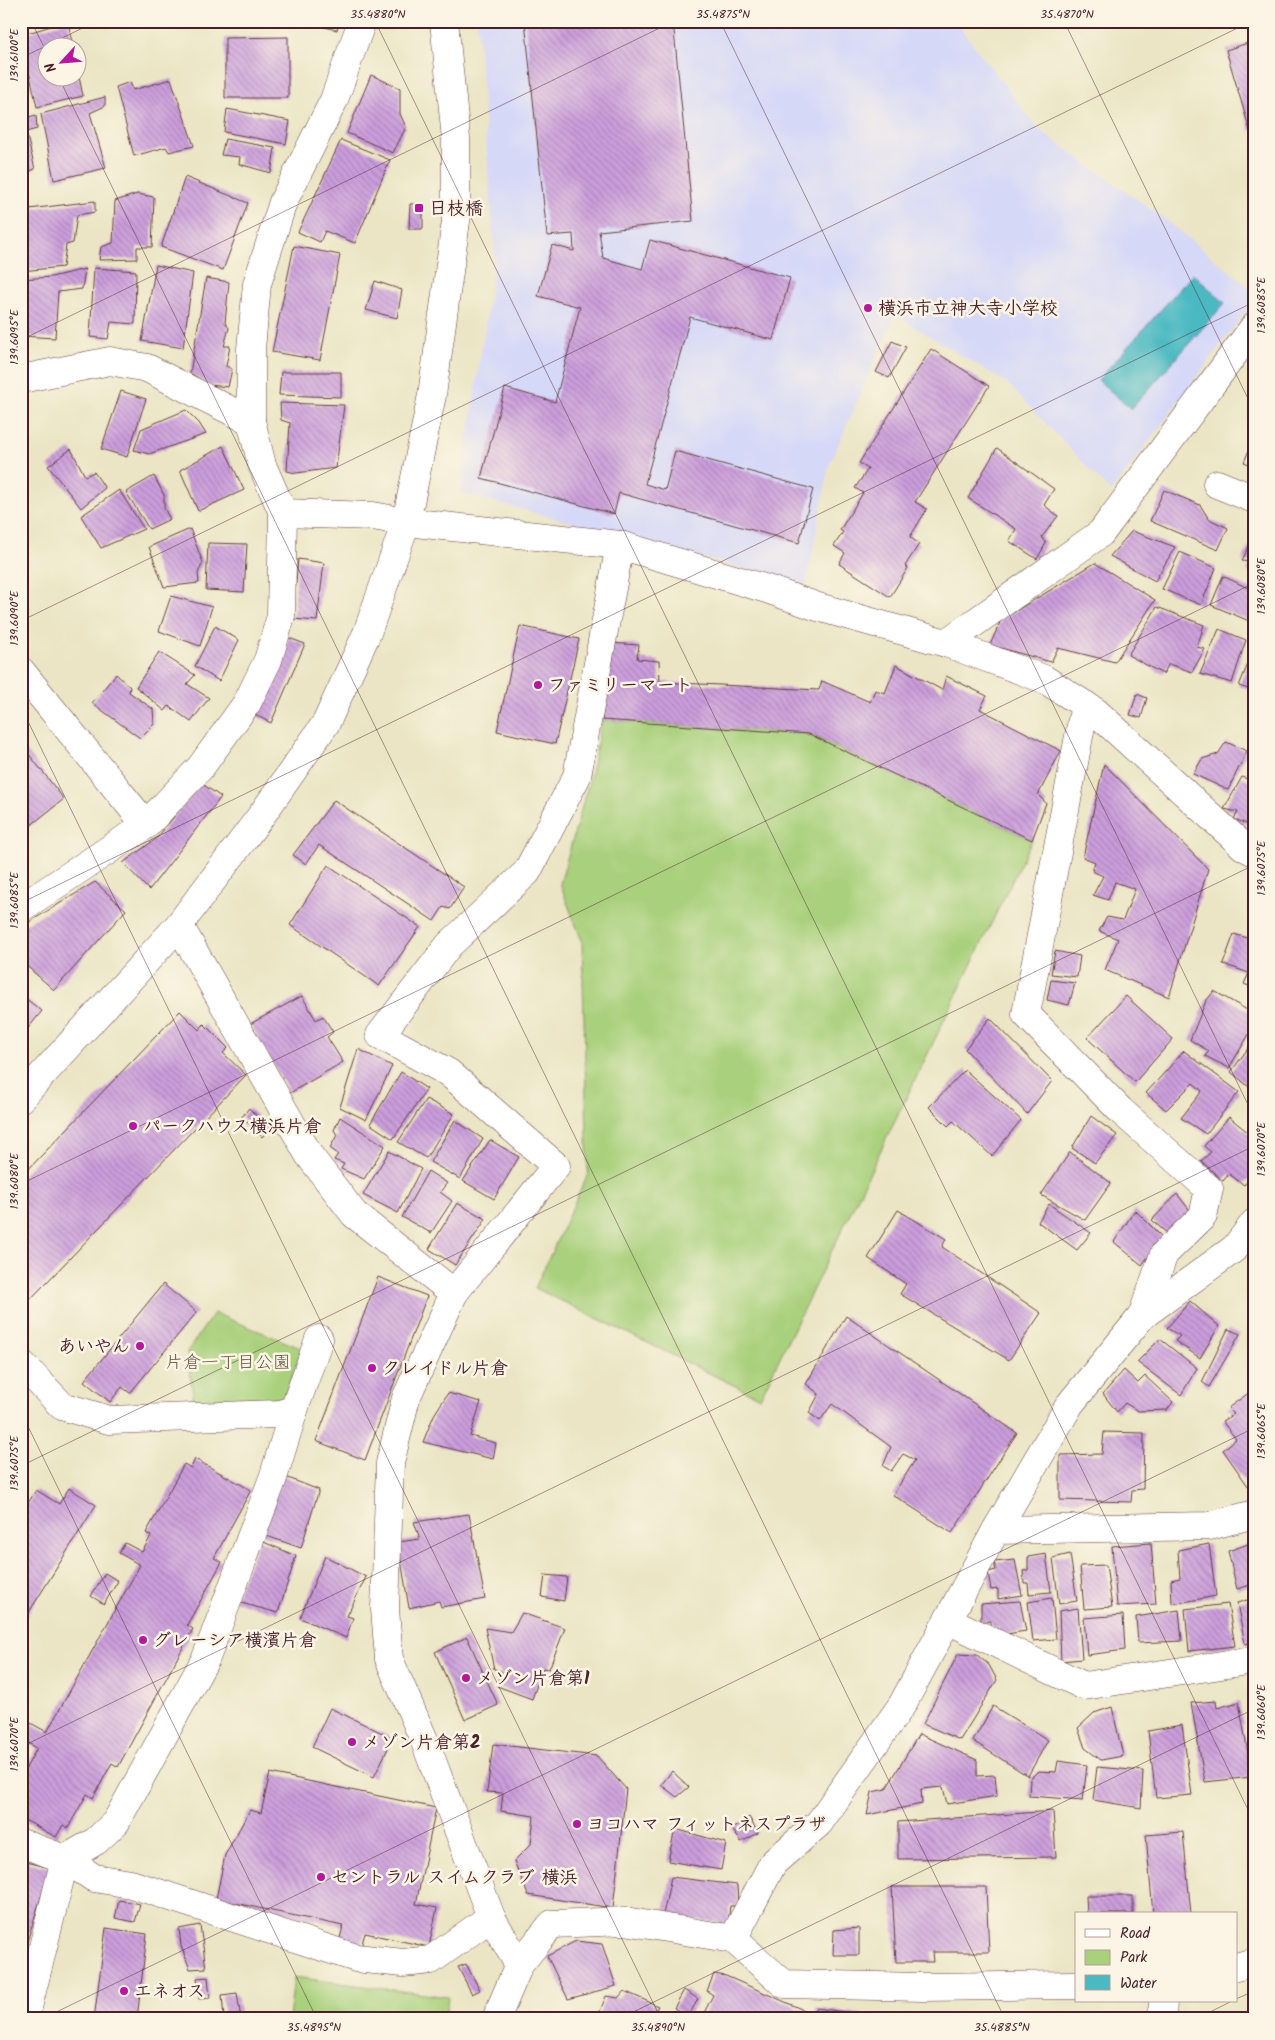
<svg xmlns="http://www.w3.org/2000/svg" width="1275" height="2040" viewBox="0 0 1275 2040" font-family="Kalam,'Klee One',sans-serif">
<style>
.built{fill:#d6d8f8}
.green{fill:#a9d07b;stroke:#7a7853}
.water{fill:#4bb9c2;stroke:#4a6c76}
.building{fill:url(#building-back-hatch)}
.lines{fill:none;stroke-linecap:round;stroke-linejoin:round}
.minor-casing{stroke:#623d42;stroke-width:29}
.tertiary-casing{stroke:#623d42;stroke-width:29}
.minor{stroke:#fff;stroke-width:28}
.tertiary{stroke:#fff;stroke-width:28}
.ticks{fill:none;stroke:#4a1f2b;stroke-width:1;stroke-opacity:0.45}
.poi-dot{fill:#b5179e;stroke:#fcf5e5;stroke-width:2}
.labels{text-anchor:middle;stroke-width:5;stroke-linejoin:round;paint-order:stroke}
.poi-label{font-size:18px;font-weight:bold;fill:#4a1f2b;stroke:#fcf5e5;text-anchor:start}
.park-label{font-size:18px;fill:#665443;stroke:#fcf5e5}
.neatline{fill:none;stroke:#4a1f2b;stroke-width:2}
.ticks-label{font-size:12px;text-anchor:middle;fill:#4a1f2b}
</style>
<defs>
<pattern id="building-back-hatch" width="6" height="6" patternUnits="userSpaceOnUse" patternTransform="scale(1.25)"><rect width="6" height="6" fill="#cb9edc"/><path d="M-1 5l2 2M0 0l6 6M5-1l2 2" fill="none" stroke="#a780b3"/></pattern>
</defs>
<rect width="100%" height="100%" fill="#fcf5e5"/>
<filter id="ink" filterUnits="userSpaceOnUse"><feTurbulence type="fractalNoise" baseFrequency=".02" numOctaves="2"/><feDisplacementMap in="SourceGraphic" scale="10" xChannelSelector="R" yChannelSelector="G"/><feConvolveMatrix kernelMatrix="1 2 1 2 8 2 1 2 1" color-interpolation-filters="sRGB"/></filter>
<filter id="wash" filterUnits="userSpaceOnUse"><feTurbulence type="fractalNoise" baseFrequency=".0096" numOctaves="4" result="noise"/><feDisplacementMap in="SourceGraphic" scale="20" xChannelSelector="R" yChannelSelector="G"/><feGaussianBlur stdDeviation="1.12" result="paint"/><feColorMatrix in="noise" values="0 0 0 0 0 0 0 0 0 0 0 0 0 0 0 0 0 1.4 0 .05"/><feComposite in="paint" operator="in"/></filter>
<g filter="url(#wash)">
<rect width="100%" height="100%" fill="#ebe5c5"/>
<polygon class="built" points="477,21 955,21 1039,130 1165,219 1254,291 1254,300 1111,492 1007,383 895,315 829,466 806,585 460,493 495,258"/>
<g class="green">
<polygon points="602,720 809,734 1032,840 760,1398 535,1288 588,1174 582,941 560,884 590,778"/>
<polygon points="214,1313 303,1349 283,1399 194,1402 187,1352"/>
<polygon points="294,1977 448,1997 445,2019 289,2019"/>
</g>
<polygon class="water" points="1193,274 1225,303 1131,409 1098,380"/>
<g id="blocks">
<g class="building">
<polygon points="68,21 73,48 48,48 48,78 78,78 78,72 83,96 37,107 21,35"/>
<polygon points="300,21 339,21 337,30"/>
<polygon points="525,21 673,21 693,221 599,231 603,258 642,269 650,240 790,278 773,340 690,317 645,484 665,490 675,451 813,489 799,543 619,493 614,514 481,478 505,388 555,402 580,307 538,296 552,245 574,251 573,234 547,236"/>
<polygon points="288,37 288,98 225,98 225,38"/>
<polygon points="1254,41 1254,130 1250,131 1226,50"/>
<polygon points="371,75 400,88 400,114 406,127 393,153 347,133"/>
<polygon points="171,79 194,146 169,152 166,147 134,156 116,87 130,82 133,90"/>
<polygon points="105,97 105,106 90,113 106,168 54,180 41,114"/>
<polygon points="227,109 290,121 286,144 224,132"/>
<polygon points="36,115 37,129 26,132 35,169 21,175 21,119"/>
<polygon points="225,139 275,148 271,173 239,164 240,157 221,155"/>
<polygon points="341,140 390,160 355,243 325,231 320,242 298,232"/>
<polygon points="185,177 248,203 223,270 161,247"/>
<polygon points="137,194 154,197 152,247 137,247 137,259 99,260 101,247 113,243 115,201"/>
<polygon points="95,201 95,212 77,215 73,243 66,245 63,267 21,271 21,210"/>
<polygon points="410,204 423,204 423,229 409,229"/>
<polygon points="294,246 340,255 320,360 272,352"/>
<polygon points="156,265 193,273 183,348 142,341"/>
<polygon points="94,268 136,271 135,324 111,322 108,339 90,337"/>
<polygon points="85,269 82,289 58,292 55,338 21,336 21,279 51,277"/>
<polygon points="206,278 229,282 225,323 229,328 224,346 230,346 226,366 232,369 228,387 209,385 190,373"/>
<polygon points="375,281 402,290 397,318 366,310"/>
<polygon points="892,341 906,347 889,378 876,372"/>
<polygon points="931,349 989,386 915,502 927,509 910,537 919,544 905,566 908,568 890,597 839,564 845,553 834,546 843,532 840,530 863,493 855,488 868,469 859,463"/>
<polygon points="281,372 341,372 341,397 279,395"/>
<polygon points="121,391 146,399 127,457 101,449"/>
<polygon points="280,403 344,405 336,468 296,473 287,471 290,423 281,420"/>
<polygon points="186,410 199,423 206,434 149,454 134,450 141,429"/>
<polygon points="1254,438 1254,466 1244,462"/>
<polygon points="223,446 244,490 198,511 180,470"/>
<polygon points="997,448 1054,489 1044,505 1058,516 1042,537 1046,543 1037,559 1009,541 1016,529 968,498"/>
<polygon points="71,449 85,476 94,472 105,488 81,508 48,466"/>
<polygon points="154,476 164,495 164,508 170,519 149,529 126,492"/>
<polygon points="119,490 144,529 101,548 81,516"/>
<polygon points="1164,490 1200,505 1209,519 1228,528 1218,550 1150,521"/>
<polygon points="190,529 203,563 198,573 199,583 164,587 149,547"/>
<polygon points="1132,531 1175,547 1155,581 1110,556"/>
<polygon points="1254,535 1254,574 1247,571 1251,562 1242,561"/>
<polygon points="208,543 247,544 244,592 206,590"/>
<polygon points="1180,552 1216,568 1201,605 1162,589"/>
<polygon points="298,559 324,563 317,621 293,619"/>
<polygon points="1095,563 1155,600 1115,662 1058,648 1051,662 990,645 1001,620"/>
<polygon points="1223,576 1254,591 1254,623 1211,605"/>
<polygon points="171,596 212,607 200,646 159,631"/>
<polygon points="1157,607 1204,625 1197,647 1205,649 1192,672 1169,664 1163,674 1128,655"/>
<polygon points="215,626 239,640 219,681 195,666"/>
<polygon points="520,626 579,639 555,744 497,731"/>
<polygon points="1219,629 1246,640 1232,683 1200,674"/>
<polygon points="289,638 305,644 271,723 255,715"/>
<polygon points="609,643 639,645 637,659 659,661 660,682 819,690 822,681 870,702 875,690 885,693 896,665 942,690 946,676 987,696 980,709 1061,751 1038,795 1046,803 1032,840 809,734 602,720"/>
<polygon points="1254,649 1254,691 1239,686"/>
<polygon points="159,652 195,675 187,684 209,698 191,722 169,706 165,711 136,687"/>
<polygon points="116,674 130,687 129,692 153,709 154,724 140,738 92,703"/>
<polygon points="1137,694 1147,698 1141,718 1130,715"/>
<polygon points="1226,742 1247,751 1228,790 1193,774 1202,759 1218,754"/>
<polygon points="21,744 64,799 21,833"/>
<polygon points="1254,761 1254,775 1248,772"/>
<polygon points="1104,764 1208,869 1169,997 1105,970 1118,939 1099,931 1107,917 1123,920 1135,889 1115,882 1108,900 1093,895 1103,876 1092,871 1095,862 1083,857"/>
<polygon points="1242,777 1254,782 1254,827 1234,819 1238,812 1224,809"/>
<polygon points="201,783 221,797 149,890 123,863 157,838"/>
<polygon points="334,800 464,887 450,909 443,907 434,921 319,845 306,864 293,855"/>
<polygon points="328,865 420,927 379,986 290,925"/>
<polygon points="95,882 126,910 54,990 21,961 21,927"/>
<polygon points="1234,934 1254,940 1254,988 1244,984 1249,973 1223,964"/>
<polygon points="1055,951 1080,956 1077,977 1051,974"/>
<polygon points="1051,980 1075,983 1069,1005 1047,1000"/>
<polygon points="1214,991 1254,1014 1254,1026 1229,1068 1205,1056 1209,1051 1190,1040 1206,1001"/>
<polygon points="21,995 42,1011 21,1037"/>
<polygon points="302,996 316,1020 323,1016 333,1032 327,1037 343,1062 290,1093 250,1024"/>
<polygon points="1126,996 1173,1039 1135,1082 1087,1038"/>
<polygon points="180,1011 199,1030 204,1024 228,1048 223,1053 246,1075 21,1309 21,1177"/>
<polygon points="990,1018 1052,1081 1027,1114 965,1049"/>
<polygon points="1254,1040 1254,1091 1231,1072"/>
<polygon points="358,1049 392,1066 366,1120 340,1107"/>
<polygon points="1184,1051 1239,1092 1206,1134 1181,1118 1202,1091 1193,1083 1166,1110 1146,1093"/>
<polygon points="965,1070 1021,1120 992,1156 953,1121 948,1126 929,1107"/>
<polygon points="401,1072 427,1089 393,1139 370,1124"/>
<polygon points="426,1099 454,1114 426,1158 398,1142"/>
<polygon points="249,1108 269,1129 262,1137 242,1117"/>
<polygon points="1091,1116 1117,1135 1095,1163 1072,1148"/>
<polygon points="340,1117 385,1146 364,1179 341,1169 344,1164 334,1160 338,1154 330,1148 337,1135 334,1130"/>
<polygon points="1229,1117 1254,1137 1254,1174 1244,1185 1229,1174 1223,1181 1201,1161 1211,1152 1204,1146"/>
<polygon points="455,1120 483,1139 460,1179 430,1162"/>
<polygon points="490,1140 519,1157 494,1199 463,1181"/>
<polygon points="389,1151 421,1169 398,1213 363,1195"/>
<polygon points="1070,1152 1111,1183 1085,1220 1041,1195"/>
<polygon points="428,1171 447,1183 440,1192 452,1201 431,1233 402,1217"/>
<polygon points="1177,1194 1193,1214 1171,1237 1152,1220"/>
<polygon points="457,1203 486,1219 455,1265 429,1249"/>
<polygon points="1049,1204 1091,1233 1077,1250 1038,1222"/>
<polygon points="898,1210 946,1239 942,1247 1041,1313 1009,1360 900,1294 906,1284 868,1258"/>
<polygon points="1135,1210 1162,1237 1142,1265 1114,1242"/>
<polygon points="378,1277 427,1296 365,1460 316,1441"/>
<polygon points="163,1284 197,1312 130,1393 122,1387 110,1402 84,1381"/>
<polygon points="1190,1301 1219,1326 1200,1358 1175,1341 1180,1336 1167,1328"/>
<polygon points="846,1316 1017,1433 952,1533 893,1495 915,1460 903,1454 891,1471 883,1466 891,1447 832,1404 820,1421 809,1413 819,1394 806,1384"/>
<polygon points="1228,1329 1240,1334 1209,1387 1202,1382"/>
<polygon points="1160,1339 1197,1368 1181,1395 1137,1362"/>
<polygon points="1124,1370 1138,1383 1145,1376 1173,1402 1167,1410 1138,1411 1125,1403 1117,1412 1103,1394"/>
<polygon points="1254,1389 1254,1481 1248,1486 1223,1450 1236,1439 1222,1421 1234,1414 1228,1408"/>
<polygon points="448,1393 481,1402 470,1436 496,1443 493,1459 423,1442 434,1415"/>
<polygon points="1104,1432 1144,1433 1143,1489 1132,1490 1131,1502 1060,1500 1060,1455 1102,1454"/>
<polygon points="195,1459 251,1490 214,1558 222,1562 187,1625 193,1629 118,1767 112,1763 93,1798 87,1794 68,1828 63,1825 56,1837 21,1818 21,1777 37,1748 21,1739 21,1726 25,1720 47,1732 140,1565 119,1553 125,1543 142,1552 151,1536 146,1533 184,1464 191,1468"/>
<polygon points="283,1476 319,1490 301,1548 261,1534"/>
<polygon points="69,1488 96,1505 21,1625 21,1515 36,1490 59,1504"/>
<polygon points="469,1514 485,1599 441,1607 439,1601 409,1608 398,1542 420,1539 414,1522"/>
<polygon points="259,1540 296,1556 278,1613 234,1601"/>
<polygon points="1254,1542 1254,1584 1237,1589 1228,1551"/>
<polygon points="1151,1543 1156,1604 1117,1606 1112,1546"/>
<polygon points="1209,1544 1216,1596 1172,1604 1171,1580 1180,1578 1178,1550"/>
<polygon points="1046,1554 1051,1592 1029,1594 1028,1583 1024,1583 1023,1571 1028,1570 1028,1557"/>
<polygon points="1070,1554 1077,1601 1059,1604 1053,1558"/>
<polygon points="325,1556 366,1577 347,1616 353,1618 346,1638 300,1618"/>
<polygon points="1015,1560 1022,1595 998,1599 998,1589 991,1590 988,1572 996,1570 994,1562"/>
<polygon points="1106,1565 1112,1607 1084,1609 1080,1566"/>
<polygon points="105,1573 118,1581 104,1604 91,1596"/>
<polygon points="545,1575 567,1577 564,1601 542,1597"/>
<polygon points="1052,1598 1056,1639 1033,1641 1028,1602"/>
<polygon points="1254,1598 1254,1642 1245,1644 1237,1603"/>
<polygon points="1020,1601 1026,1631 1000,1635 998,1627 992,1628 991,1621 981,1622 981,1604"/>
<polygon points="1228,1604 1235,1646 1189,1651 1185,1609"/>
<polygon points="1078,1608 1082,1659 1061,1661 1059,1611"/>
<polygon points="1179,1610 1182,1641 1138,1643 1136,1617"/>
<polygon points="522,1613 565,1628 549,1669 543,1668 532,1699 497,1686 501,1671 494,1669 485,1628 511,1632"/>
<polygon points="1123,1615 1125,1650 1087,1655 1084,1618"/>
<polygon points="467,1637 498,1705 465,1720 435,1652"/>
<polygon points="958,1654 977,1655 989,1665 997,1680 960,1740 923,1724"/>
<polygon points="1216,1701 1217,1708 1239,1702 1252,1777 1205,1782 1191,1703"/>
<polygon points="993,1706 1048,1740 1028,1776 973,1741"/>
<polygon points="1112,1707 1123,1756 1101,1760 1085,1748 1078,1728 1094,1713"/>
<polygon points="330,1708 393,1738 374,1777 312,1747"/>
<polygon points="1182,1725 1192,1795 1156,1798 1148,1731"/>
<polygon points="919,1734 977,1760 977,1776 995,1775 997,1796 947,1804 943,1787 921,1789 922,1804 867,1815 872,1792 886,1789"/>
<polygon points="493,1744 597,1756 626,1789 613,1908 528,1895 514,1861 531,1844 534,1816 501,1811 503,1793 487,1792"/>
<polygon points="1058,1761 1087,1765 1083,1800 1029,1796 1030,1779 1038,1771 1056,1772"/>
<polygon points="1097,1767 1143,1771 1141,1808 1093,1800"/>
<polygon points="672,1771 689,1787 677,1797 661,1785"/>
<polygon points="270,1773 436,1808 416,1904 437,1908 429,1947 365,1933 360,1951 338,1947 343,1926 216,1899 225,1855 250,1810 261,1813"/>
<polygon points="1053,1811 1056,1857 898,1859 898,1822"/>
<polygon points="749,1817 758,1833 741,1842 732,1829"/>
<polygon points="675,1829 726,1843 721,1870 668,1861"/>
<polygon points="1183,1832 1191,1914 1153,1914 1146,1835"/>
<polygon points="23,1861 50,1868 25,1948 21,1948 21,1868"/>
<polygon points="671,1877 737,1885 738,1906 730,1906 728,1924 663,1915"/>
<polygon points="892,1887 986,1887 989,1952 932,1952 933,1962 896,1962"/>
<polygon points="1086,1896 1133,1896 1133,1914 1087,1914"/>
<polygon points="119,1900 140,1904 135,1922 115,1918"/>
<polygon points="200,1925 206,1968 190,1969 181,1946 179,1929"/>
<polygon points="106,1928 147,1934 137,2019 94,2019"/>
<polygon points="859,1928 859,1955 833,1955 834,1930"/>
<polygon points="576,1941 602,1944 616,1986 568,1999 547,1956"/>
<polygon points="466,1964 480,1990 472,1994 458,1967"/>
<polygon points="714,1974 726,1976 808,2012 805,2019 702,2017 713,1995 707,1991"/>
<polygon points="208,1977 210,1998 199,1999 197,1978"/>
<polygon points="684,1990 698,1999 688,2017 674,2008"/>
<polygon points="624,1991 658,2006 650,2019 597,2019 606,1996 618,1998"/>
<polygon points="237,1993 241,2019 224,2019 222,1995"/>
<polygon points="816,2008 873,2016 873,2019 816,2019"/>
<polygon points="526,2013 545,2018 545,2019 523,2019"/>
<polygon points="1228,2015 1228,2019 1206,2019 1206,2017"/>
</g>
</g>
</g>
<g filter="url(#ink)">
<use href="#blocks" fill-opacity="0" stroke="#623d42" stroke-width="1"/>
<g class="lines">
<defs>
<g id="minor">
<polyline points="21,379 110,361 147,368 251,421"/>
<polyline points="1217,484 1254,499"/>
<polyline points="283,513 373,516 406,522 620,545 767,589 818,607 946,643 1044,679 1096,712 1243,846 1254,852"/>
<polyline points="946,643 1101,533 1254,327"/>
<polyline points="21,671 146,825"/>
<polyline points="1085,705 1026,1014 1120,1110 1209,1189 1203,1216 1164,1254 1142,1316"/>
<polyline points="21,908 146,825 200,768 247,703 268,660 281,616 283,513 262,465 251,421 251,349 257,284 283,202 334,100 362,21"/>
<polyline points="179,925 309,1155 354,1214 454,1293 406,1398 390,1463 385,1609 389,1659 425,1742 491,1917 519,1965"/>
<polyline points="454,1293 556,1166 449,1073 380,1035 449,945 527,872 577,776 620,545"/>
<polyline points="21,1363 62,1406 109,1420 279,1414 294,1410 319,1339"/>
<polyline points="996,1530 1070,1404 1142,1316 1235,1248 1254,1223"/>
<polyline points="948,1620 1084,1686 1254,1660"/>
<polyline points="21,1843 65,1859 94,1878 131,1884 356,1958 403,1963 431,1960 491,1917"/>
<polyline points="1236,1967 1254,1962"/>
<polyline points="1076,1985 923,1987 784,1984 733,1939 773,1863 819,1823 902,1705 996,1530 1210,1526 1254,1514"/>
<polyline points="25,2019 65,1859 96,1841 116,1822 206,1658 273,1478 294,1410"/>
<polyline points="496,2019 519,1965 552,1924 625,1921 733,1939"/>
<polyline points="1162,2019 1163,2001"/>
</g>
<polyline id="tertiary" points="21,1098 179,925 261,816 326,723 367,633 406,522 432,395 456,221 456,139 444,21"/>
</defs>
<use href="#minor" class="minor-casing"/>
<use href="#tertiary" class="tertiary-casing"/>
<use href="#minor" class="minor"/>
<use href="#tertiary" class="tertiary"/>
</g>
</g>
<path class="ticks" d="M31,21L48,55M375,21L1254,1822M720,21L1254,1117M1064,21L1254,411M21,58L97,21M59,78L1005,2019M21,340L674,21M21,621L1252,21M21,707L661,2019M21,903L1254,302M21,1184L1254,583M21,1412L317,2019M21,1466L1254,865M21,1747L1254,1146M1236,1999L1254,1991M42,2019L1254,1428M619,2019L1254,1709M1196,2019L1232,2001"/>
<g class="poi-dot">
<rect x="414" y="203" width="10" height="10" rx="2.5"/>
<circle cx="868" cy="308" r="5"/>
<circle cx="538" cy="685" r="5"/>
<circle cx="133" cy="1126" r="5"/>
<circle cx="140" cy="1346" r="5"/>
<circle cx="372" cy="1368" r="5"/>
<circle cx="143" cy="1640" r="5"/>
<circle cx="466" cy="1678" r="5"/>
<circle cx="352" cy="1742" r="5"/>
<circle cx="577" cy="1824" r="5"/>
<circle cx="321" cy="1877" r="5"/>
<circle cx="124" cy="1991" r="5"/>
</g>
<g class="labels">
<g class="poi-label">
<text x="429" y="214">日枝橋</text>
<text x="878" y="314">横浜市立神大寺小学校</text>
<text x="548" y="691">ファミリーマート</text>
<text x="143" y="1132">パークハウス横浜片倉</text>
<text x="130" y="1352" text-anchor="end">あいやん</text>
<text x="382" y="1374">クレイドル片倉</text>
<text x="153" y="1646">グレーシア横濱片倉</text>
<text x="476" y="1684">メゾン片倉第1</text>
<text x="362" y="1748">メゾン片倉第2</text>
<text x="587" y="1830">ヨコハマ フィットネスプラザ</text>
<text x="331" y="1883">セントラル スイムクラブ 横浜</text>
<text x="134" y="1997">エネオス</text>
</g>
<g class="park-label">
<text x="228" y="1368">片倉一丁目公園</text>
</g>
</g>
<rect width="1275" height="2040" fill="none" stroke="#fcf5e5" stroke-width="55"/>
<rect x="1075" y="1912" width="162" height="90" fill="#fcf5e5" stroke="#b59f9b"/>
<rect x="1085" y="1929" width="25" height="8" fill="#ffffff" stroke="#b59f9b"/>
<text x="1120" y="1938" font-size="15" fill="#4a1f2b">Road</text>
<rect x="1085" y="1950" width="25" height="15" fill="#a9d07b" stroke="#b59f9b"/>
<text x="1120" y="1962" font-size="15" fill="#4a1f2b">Park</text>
<rect x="1085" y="1975" width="25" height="15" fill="#4bb9c2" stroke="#b59f9b"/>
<text x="1120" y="1988" font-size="15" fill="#4a1f2b">Water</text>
<g transform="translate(62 62) rotate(244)"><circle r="24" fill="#fcf5e5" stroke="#b59f9b"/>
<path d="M0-4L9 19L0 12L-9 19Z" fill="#b5179e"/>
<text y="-8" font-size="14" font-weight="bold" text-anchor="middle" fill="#4a1f2b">N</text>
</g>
<rect x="28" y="28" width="1220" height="1984" class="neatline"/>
<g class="ticks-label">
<text x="378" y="18">35.4880°N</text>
<text x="723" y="18">35.4875°N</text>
<text x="1067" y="18">35.4870°N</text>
<text transform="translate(14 55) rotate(-90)" y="4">139.6100°E</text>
<text transform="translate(1261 305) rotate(-90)" y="4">139.6085°E</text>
<text transform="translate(14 337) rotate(-90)" y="4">139.6095°E</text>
<text transform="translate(1261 586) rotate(-90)" y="4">139.6080°E</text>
<text transform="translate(14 618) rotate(-90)" y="4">139.6090°E</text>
<text transform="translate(1261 868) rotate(-90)" y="4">139.6075°E</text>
<text transform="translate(14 900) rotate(-90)" y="4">139.6085°E</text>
<text transform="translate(1261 1149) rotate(-90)" y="4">139.6070°E</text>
<text transform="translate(14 1181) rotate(-90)" y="4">139.6080°E</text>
<text transform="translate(1261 1431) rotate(-90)" y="4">139.6065°E</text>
<text transform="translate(14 1463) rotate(-90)" y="4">139.6075°E</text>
<text transform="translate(1261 1712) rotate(-90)" y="4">139.6060°E</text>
<text transform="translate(14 1744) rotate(-90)" y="4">139.6070°E</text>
<text x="314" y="2031">35.4895°N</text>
<text x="658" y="2031">35.4890°N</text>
<text x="1002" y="2031">35.4885°N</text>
</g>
</svg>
